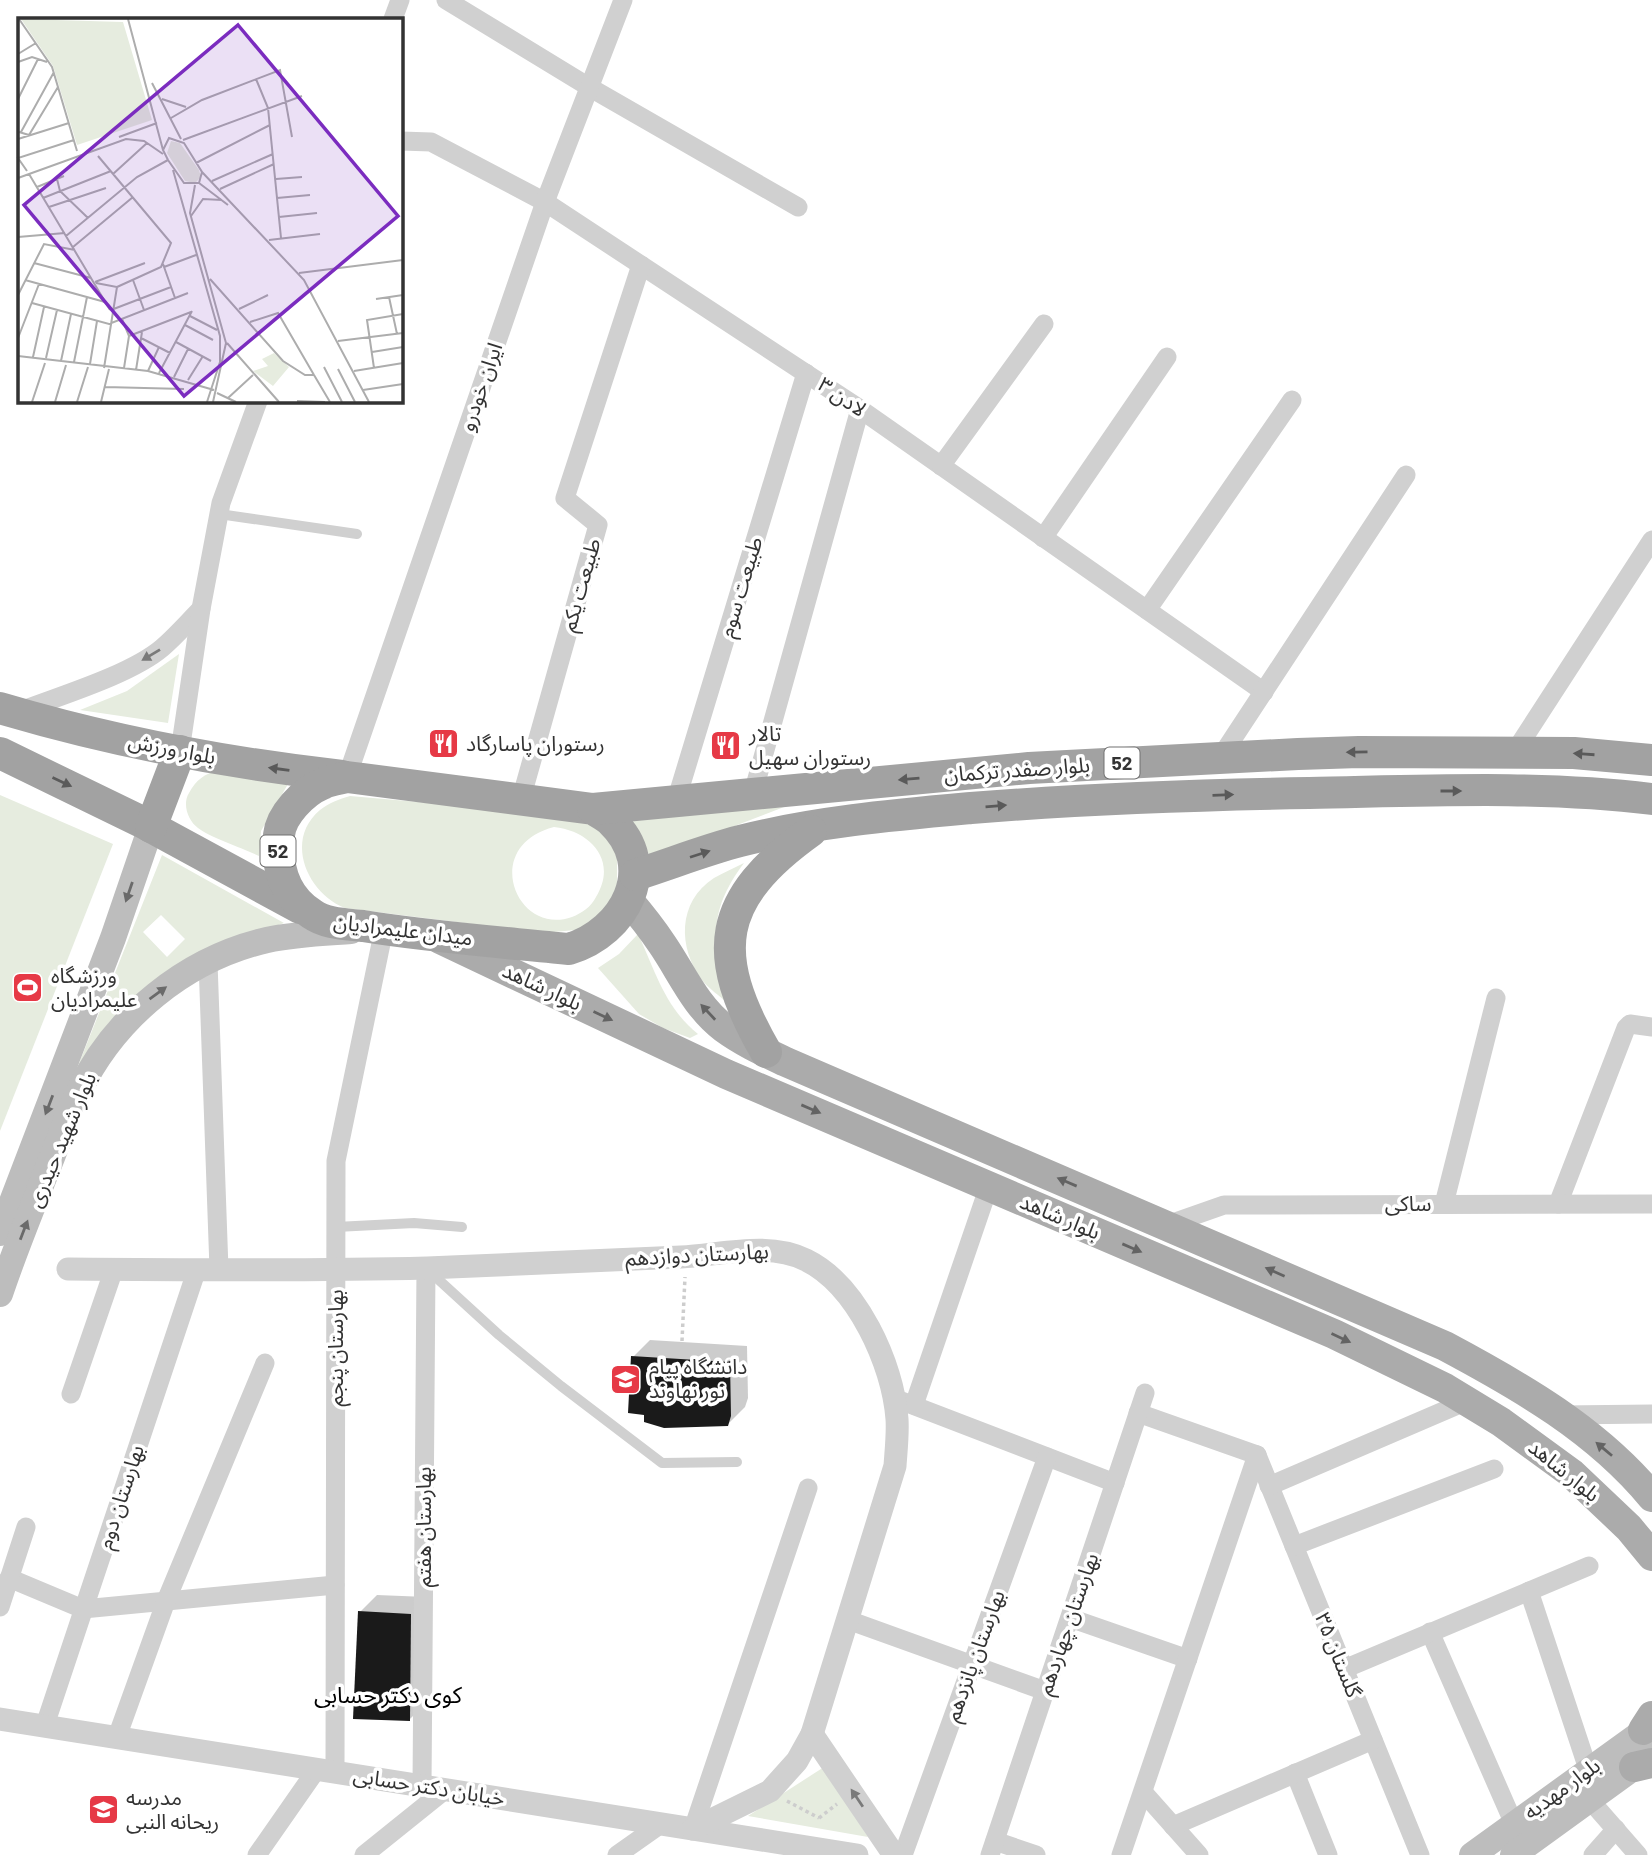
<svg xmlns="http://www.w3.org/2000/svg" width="1652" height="1855" viewBox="0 0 1652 1855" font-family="Barlow,'Noto Sans Arabic',sans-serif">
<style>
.green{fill:#e6ecdf;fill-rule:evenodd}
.shadow{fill:#0003}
.building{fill:#1a1a1a}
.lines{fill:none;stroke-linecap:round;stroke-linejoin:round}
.path{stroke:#cdcdcd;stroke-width:3.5;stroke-dasharray:3.5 3.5;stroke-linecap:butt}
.service{stroke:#d0d0d0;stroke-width:10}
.minor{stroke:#d0d0d0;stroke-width:19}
.tertiary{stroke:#d0d0d0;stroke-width:23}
.secondary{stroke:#bdbdbd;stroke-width:26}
.primary{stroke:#ababab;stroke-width:30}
.trunk{stroke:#a2a2a2;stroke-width:32}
.oneway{fill:#7a7a7a}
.oneway2{fill:#5a5a5a}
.oneway3{fill:#6a6a6a}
.oneway4{fill:#636363}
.labels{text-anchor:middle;stroke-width:7;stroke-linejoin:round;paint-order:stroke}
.shield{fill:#fff;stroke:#707070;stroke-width:2}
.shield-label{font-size:19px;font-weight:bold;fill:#333}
.street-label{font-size:21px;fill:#333;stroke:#fff}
.poi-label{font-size:21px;fill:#333;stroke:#fff;text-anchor:start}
.neighbourhood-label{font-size:23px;fill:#000;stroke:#fff}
.inset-road{fill:none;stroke:#adadad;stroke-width:2}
.view{fill:#7b2cbf;fill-opacity:0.15;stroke:#7b2cbf;stroke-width:3.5}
.inset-edge{fill:none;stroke:#333;stroke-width:3.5}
</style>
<rect width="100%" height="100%" fill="#fff"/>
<g class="green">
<polygon points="179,654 168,723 80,710 127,691"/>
<path d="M219,770L288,784L261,831L259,856C245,849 209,837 198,828C188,821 182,804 189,793C196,780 204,774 219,770Z"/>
<polygon points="0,795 113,844 0,1131"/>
<path d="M350,796L569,815L600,828L617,855V891L613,903L586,929L543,933L345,908C307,893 284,840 320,810C329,803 339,799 350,796ZM554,827C591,831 618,861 596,897C591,907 582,913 572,917C516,937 480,846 554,827Z"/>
<polygon points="784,807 651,858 629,818"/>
<path d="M162,855L284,923L235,941L130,1001L108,1024L70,1086ZM161,915L185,939L167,957L143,932Z"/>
<path d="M744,863C705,915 715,944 727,1003C719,995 709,989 702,980C678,948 677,902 714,878C723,873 734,868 744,863Z"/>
<path d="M638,934C655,970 665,1008 698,1034L690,1038L663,1028L639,1014L598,968L619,954Z"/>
<polygon points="824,1767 868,1837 748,1816"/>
</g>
<g class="shadow">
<polygon points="650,1340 747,1346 748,1398 745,1407 727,1425 646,1414 633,1357"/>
<polygon points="377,1595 427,1597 427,1702 410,1719 360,1612"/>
</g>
<g class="building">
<polygon points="631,1356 730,1362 731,1416 728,1426 664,1428 644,1422 644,1415 628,1413"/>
<polygon points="358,1611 411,1614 410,1721 353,1719"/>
</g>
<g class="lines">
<g class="path">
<polyline points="682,1341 685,1277"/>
<polyline points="787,1801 819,1818"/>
<polyline points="819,1818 837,1804"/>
</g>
<g class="service">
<polyline points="219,514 357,534"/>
<polyline points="336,1227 414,1223 462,1227"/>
<polyline points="428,1270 499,1335 561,1386 662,1463 737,1462"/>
</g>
<g class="minor">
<polyline points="446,0 589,87 798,207"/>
<polyline points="393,19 400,0"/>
<polyline points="401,141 431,142 545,202 860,409 1264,692"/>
<polyline points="941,466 1044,324"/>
<polyline points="1043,538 1167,357"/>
<polyline points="1147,610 1292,400"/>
<path d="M18,712C59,696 130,675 162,648C176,636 188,622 201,609"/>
<polyline points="180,751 201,609 221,503 258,401"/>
<polyline points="1514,753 1652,540"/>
<polyline points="1220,758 1406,475"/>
<polyline points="347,777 545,202 623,0"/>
<polyline points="753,793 860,409"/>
<polyline points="521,799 598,525 565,498 641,265"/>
<polyline points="676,801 806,373"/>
<polyline points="208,962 219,1269"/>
<polyline points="1444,1204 1496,998"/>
<polyline points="1558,1204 1626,1028 1630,1024 1652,1027"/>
<polyline points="1167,1225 1224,1205 1652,1204"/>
<polyline points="71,1394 114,1269"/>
<polyline points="894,1398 1115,1483"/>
<polyline points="914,1405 989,1186"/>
<polyline points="1138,1413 1257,1455"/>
<polyline points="1562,1415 1652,1414"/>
<polyline points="1257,1455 1420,1855"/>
<polyline points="1269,1486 1467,1401"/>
<polyline points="1294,1546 1494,1469"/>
<polyline points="9,1578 83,1609 335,1585"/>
<polyline points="1529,1591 1588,1769"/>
<polyline points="0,1607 26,1527"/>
<polyline points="1070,1618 1188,1659"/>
<polyline points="848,1620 1045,1691"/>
<polyline points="1430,1632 1514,1824"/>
<polyline points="1344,1669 1589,1566"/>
<polyline points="45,1725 197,1269"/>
<polyline points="117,1737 166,1601 265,1363"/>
<polyline points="335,1772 336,1161 384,929"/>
<polyline points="1295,1773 1328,1855"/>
<polyline points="422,1786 426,1268"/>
<polyline points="1143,1792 1199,1855"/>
<polyline points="1589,1799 1638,1855"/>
<polyline points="1173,1826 1373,1740"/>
<polyline points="693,1829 808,1488"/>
<polyline points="995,1841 1036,1855"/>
<polyline points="257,1855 317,1769"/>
<polyline points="364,1855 446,1789"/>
<polyline points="617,1855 661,1824"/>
<polyline points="903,1855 1047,1457"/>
<polyline points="990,1855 1145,1393"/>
<polyline points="1121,1855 1257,1455"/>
<polyline points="1593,1855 1616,1829"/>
</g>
<g class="tertiary">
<path d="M68,1269C187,1270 308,1271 427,1268C512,1265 596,1260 681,1257C721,1255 769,1241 806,1260C857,1285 893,1364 897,1419C898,1434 896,1451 895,1466L812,1734"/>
<polyline points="0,1719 857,1855"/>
<polyline points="693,1829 770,1791 797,1761 812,1734 894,1855"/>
</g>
<g class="secondary">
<polyline points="0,1233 113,938 151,827"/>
<path d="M0,1294C14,1252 31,1211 47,1170C58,1144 66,1116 79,1091C115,1017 185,959 267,940C294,934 323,933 351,931"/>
<polyline points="1472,1855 1652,1725"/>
<polyline points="1513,1855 1651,1755"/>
</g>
<g class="primary">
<path d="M629,901C641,915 652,929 662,944C682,973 695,1006 724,1028C743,1042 765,1052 786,1062L1445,1346C1520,1386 1597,1430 1652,1497"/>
<polyline points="440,939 726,1074 1334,1334 1445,1388 1501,1422 1571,1473 1629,1528 1652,1556"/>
<polyline points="1643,1730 1652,1716"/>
<polyline points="1634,1767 1652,1763"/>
</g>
<g class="trunk">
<path d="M0,708C111,741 227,763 342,776"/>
<polyline points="0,753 142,822 300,908"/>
<path d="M347,777L593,809C598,812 606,816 611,821C660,867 625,932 569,949C500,942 431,937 363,926C346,924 326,924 312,914C284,896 276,866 279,835C281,815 303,792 322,784C329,780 339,779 347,777Z"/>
<polyline points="593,809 1029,768 1298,754 1359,752 1574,753 1652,760"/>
<polyline points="151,827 180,751"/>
<path d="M635,875C670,864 705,850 740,841C815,822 894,815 971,808C1083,799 1196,795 1309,793C1421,791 1541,785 1652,799"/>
<path d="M766,1052C709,953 716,899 811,831"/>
</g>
</g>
<defs><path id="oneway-solid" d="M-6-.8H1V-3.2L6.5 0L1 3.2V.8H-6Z" transform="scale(1.75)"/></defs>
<g class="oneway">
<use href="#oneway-solid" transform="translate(151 655) rotate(149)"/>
<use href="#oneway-solid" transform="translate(857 1798) rotate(-124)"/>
</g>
<g class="oneway2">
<use href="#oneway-solid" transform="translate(1357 752) rotate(179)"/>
<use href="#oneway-solid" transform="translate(1584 754) rotate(-176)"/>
<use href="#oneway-solid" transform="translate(279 769) rotate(-172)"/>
<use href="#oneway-solid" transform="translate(909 779) rotate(175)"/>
<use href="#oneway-solid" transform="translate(62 782) rotate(25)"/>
<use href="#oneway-solid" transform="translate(1451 791)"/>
<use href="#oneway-solid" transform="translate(1223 795) rotate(-2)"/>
<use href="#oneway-solid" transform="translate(996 806) rotate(-5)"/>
<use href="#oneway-solid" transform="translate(700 854) rotate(-18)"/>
</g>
<g class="oneway3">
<use href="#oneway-solid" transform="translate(129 892) rotate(109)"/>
<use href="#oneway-solid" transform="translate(158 993) rotate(-36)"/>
<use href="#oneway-solid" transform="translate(49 1105) rotate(111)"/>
<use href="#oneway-solid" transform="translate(24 1230) rotate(-69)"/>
</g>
<g class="oneway4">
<use href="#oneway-solid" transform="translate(708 1012) rotate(-133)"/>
<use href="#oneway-solid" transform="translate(603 1016) rotate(25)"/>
<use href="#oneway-solid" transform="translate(811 1109) rotate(23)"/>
<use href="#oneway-solid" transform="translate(1067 1182) rotate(-157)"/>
<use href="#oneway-solid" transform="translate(1132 1248) rotate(23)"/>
<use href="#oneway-solid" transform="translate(1275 1272) rotate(-156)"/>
<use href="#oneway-solid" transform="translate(1341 1338) rotate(25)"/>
<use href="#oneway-solid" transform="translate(1604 1449) rotate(-140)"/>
</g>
<defs>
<symbol id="restaurant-square" viewBox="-11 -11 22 22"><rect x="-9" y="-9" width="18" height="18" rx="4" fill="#e63946" stroke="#fff"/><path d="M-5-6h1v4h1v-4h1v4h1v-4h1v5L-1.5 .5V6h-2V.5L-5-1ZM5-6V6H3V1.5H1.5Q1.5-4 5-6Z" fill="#fff"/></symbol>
<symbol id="stadium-square" viewBox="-11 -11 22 22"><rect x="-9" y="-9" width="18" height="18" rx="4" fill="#e63946" stroke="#fff"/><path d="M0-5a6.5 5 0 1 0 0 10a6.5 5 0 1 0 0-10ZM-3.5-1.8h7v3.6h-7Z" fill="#fff"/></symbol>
<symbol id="university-square" viewBox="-11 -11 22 22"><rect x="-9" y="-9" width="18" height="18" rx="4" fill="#e63946" stroke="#fff"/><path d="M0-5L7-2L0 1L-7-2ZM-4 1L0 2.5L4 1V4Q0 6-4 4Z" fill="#fff"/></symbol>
<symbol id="school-square" viewBox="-11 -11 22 22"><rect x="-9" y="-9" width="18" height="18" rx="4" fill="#e63946" stroke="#fff"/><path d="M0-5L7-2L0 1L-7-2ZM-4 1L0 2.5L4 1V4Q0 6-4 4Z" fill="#fff"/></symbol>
</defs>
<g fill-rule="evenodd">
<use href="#restaurant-square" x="426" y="726" width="35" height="35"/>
<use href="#restaurant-square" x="708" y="728" width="35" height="35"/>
<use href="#stadium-square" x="10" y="970" width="35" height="35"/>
<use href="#university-square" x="608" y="1362" width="35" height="35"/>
<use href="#school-square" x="86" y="1792" width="35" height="35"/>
</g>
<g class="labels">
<g class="shield">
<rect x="1104.5" y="747.5" width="35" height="31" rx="5"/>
<rect x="260.5" y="835.5" width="35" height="31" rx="5"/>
</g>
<g class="shield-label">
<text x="1122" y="770">52</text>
<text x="278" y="858">52</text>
</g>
<g class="street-label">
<text transform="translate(481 387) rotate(-71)" y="7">ایران خودرو</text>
<text transform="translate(842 397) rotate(34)" y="7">لادن ۳</text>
<text transform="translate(581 585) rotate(-74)" y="7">طبیعت یکم</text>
<text transform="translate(741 587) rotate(-73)" y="7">طبیعت سوم</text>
<text transform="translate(172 749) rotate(11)" y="7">بلوار ورزش</text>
<text transform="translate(1017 770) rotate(-4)" y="7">بلوار صفدر ترکمان</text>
<text transform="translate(403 930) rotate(7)" y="7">میدان علیمرادیان</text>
<text transform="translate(542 987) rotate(25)" y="7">بلوار شاهد</text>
<text transform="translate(62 1140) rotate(-67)" y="7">بلوار شهید حیدری</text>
<text x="1408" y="1211">ساکی</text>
<text transform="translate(1060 1217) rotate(23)" y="7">بلوار شاهد</text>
<text transform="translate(697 1255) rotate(-3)" y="7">بهارستان دوازدهم</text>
<text transform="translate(336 1348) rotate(-90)" y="7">بهارستان پنجم</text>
<text transform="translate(1564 1471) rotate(39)" y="7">بلوار شاهد</text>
<text transform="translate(121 1497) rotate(-72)" y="7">بهارستان دوم</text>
<text transform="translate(424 1527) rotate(-90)" y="7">بهارستان هفتم</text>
<text transform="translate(1068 1624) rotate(-71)" y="7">بهارستان چهاردهم</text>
<text transform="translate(1338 1655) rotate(68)" y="7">گلستان ۳۵</text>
<text transform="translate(975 1656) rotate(-70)" y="7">بهارستان پانزدهم</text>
<text transform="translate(429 1787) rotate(9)" y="7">خیابان دکتر حسابی</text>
<text transform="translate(1562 1789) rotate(-36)" y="7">بلوار مهدیه</text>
</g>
<g class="poi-label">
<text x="749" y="741">تالار<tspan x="749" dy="24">رستوران سهیل</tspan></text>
<text x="466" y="751">رستوران پاسارگاد</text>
<text x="51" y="983">ورزشگاه<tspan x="51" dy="24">علیمرادیان</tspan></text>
<text x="649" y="1374">دانشگاه پیام<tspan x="649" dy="24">نور نهاوند</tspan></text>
<text x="126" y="1805">مدرسه<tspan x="126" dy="24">ریحانه النبی</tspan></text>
</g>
<g class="neighbourhood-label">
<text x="388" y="1703">کوی دکتر حسابی</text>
</g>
</g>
<g transform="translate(18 18)">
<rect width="385" height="385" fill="#fff"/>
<path d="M3,1L105,4L134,102L59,127L35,48ZM153,123L162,125L181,152L183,159L177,165L167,163L149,135ZM256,335L271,349L255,368L235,353L250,348L244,341Z" fill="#e6ecdf"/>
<path class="inset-road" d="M1,1L34,49L59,133M110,1L145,132M0,36L18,25M0,44L14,39L29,44M238,61L250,90L263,220M134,65L163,121M0,81L20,41M144,81L168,89M153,100L184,82L262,52L274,119M1,114L11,117L40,69M3,114L36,54M101,119L139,105M151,120L166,125L184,154L181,165H166L150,142L145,132ZM0,121L51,105M165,122L284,78M80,138L153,225L143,249L99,269M178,145L252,107M155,152L202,318V344L189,384M9,153L0,140L56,122M184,154L286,262L351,384M11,156L92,292M95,156L129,125M0,160L108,121L126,123L145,136M39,161L42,173L70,200M258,161L284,159M194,163L255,136M181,165L210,187M177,167L172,195L208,325L195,384M19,169L46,158M202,171L256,146M25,180L93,153M259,180L292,177M31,189L88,170M173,198L185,181L204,182M261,199L299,195M48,218L119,159L150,142M0,219L47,215M251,222L302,216M55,229L115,179M16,245L73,260M145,246L157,280M146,249L178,237M281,255L385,242M192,261L265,343L287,357H296L312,384M7,262L87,284M115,262L126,292M77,264L127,245M78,265L99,269L86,350M0,277L26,226L57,232M371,279L379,316M358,281L385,277M14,285L91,306L170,275M221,291L250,277M93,292L153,269M172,298L199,312M104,301L111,318L106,350M232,304L260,295L296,357M167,307L195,322M111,318L173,294M0,320L21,266M123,320L152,335M320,323L385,315M158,324L193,343M209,325L261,384M354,334L385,329M0,338L130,353L196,372M15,339L26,289M28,340L39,292M43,343L53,296M56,344L69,279M72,346L79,303M306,349L324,384M356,350L349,302L385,296M320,351L337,384M118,352L124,314M130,353L141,329M336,353L385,345M141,355L174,293M156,359L170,331M170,362L185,338M87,369L166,371M345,372L385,366M199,375L218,384M210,380L235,357M279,383L307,384M14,384L27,345M37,384L48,347M59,384L70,349M83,384L91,351"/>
<path class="view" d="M220,7L380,198L166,378L6,187Z"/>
<rect width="385" height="385" class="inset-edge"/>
</g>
</svg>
